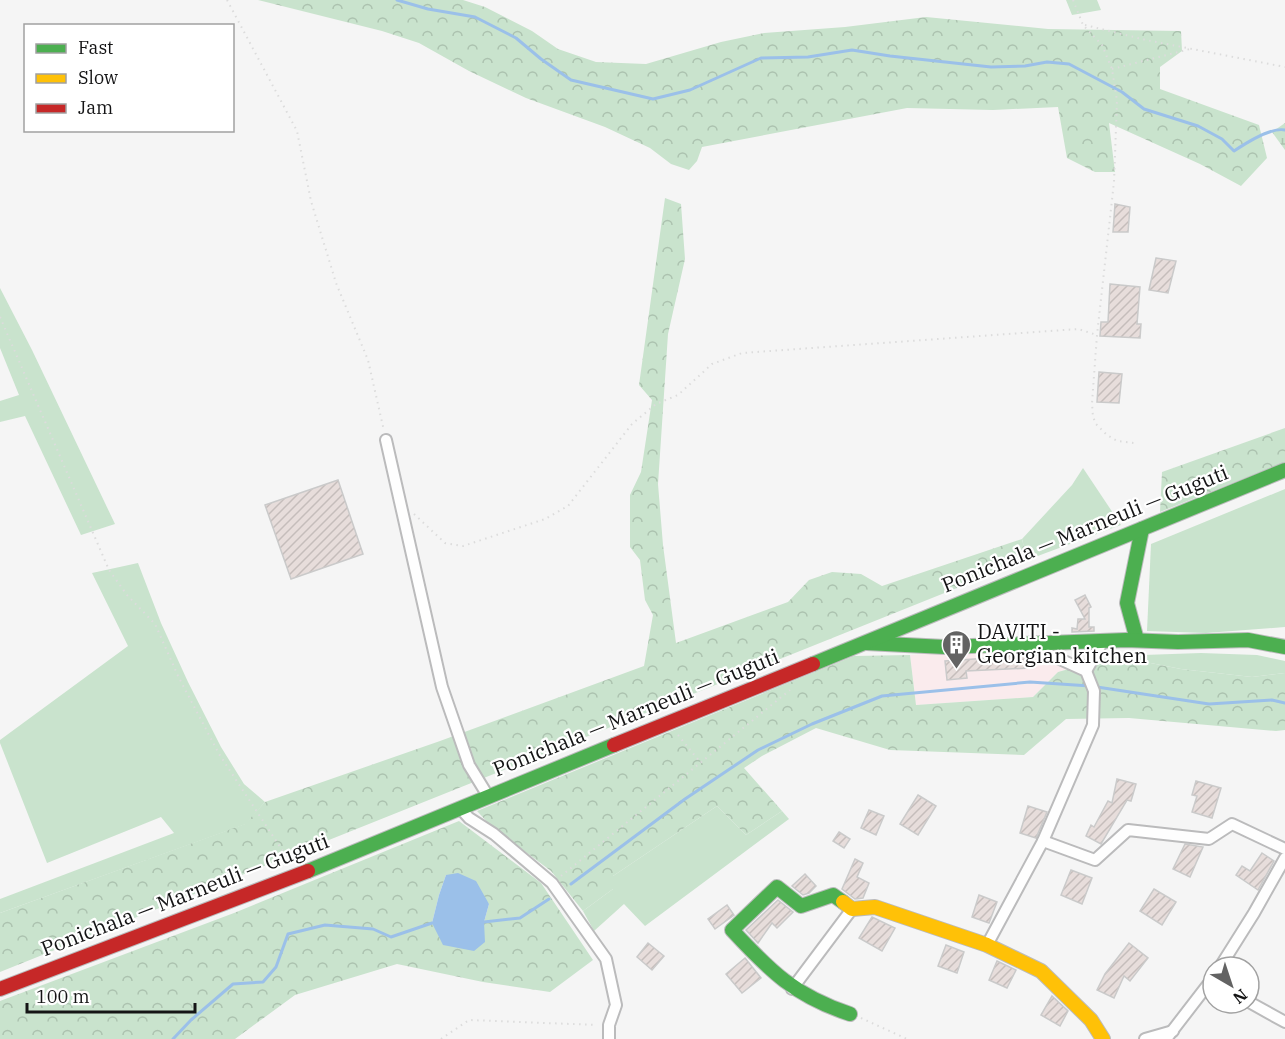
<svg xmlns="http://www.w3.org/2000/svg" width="1285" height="1039" viewBox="0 0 1285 1039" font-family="'IBM Plex Serif',serif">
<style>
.commercial{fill:#faebed}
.grass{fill:#c9e3cd}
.forest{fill:url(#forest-crowns);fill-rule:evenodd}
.wetland{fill:url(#wetland-marsh)}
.water{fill:#9bc0e9}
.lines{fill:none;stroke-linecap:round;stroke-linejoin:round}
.stream{stroke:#9bc0e9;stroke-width:3}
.building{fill:url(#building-hatch);stroke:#cacaca;stroke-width:1.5}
.street-casing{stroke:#bbbbbc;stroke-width:14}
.fast-casing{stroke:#bbbbbc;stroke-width:16}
.slow-casing{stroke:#bbbbbc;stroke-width:16}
.jam-casing{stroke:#bbbbbc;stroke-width:16}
.path{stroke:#dcdcdc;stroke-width:2;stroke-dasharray:1.5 4.5;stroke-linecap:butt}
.street{stroke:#fefefe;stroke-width:10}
.fast{stroke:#4caf50;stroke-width:14}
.slow{stroke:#ffc107;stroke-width:14}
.jam{stroke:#c62828;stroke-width:14}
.labels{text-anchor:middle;stroke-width:4.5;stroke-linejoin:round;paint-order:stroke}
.street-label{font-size:21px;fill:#141415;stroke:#fff}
.poi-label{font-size:21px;fill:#141415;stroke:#fff;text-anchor:start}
</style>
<defs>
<pattern id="forest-crowns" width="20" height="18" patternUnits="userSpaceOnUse" patternTransform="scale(1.5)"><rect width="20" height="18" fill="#c9e3cd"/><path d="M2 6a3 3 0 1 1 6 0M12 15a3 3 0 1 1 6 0" fill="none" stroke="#acc2af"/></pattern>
<pattern id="wetland-marsh" width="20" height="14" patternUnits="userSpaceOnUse" patternTransform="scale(1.5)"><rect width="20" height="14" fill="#c9e3cd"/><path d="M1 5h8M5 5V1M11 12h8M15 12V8" fill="none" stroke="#acc2af"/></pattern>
<pattern id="building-hatch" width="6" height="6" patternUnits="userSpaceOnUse" patternTransform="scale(1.5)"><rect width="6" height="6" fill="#e7dddb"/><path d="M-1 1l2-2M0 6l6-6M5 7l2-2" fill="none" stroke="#c5bdbb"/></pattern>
</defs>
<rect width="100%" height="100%" fill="#f5f5f5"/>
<polygon class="commercial" points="1022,647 1068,669 1058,672 1033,697 916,705 910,655"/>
<g class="grass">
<polygon points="1066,0 1097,0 1101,10 1072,15"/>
<polygon points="0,288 32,350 115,524 81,535 25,416 0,422 0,401 19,395 0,348"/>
<polygon points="1083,468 1121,525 1027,560 1022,539 1072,485"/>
<polygon points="1285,489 1285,627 1206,633 1147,631 1151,544"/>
<polygon points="138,563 161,623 188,682 221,747 244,784 265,802 246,824 0,913 0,899 174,833 161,817 47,863 0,743 0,740 128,646 92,573"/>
<polygon points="1201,653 1257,655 1285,661 1285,673 1252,677 1181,669 1115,656"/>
<polygon points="717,806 746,835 782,811 789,819 645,926 624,904 594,931 583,911 613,889 613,876"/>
</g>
<g class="forest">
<polygon points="258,0 463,0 485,7 532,31 558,49 596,62 646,64 721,42 764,33 845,27 926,17 1048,29 1181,31 1182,51 1160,67 1160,89 1259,125 1267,158 1241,186 1200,164 1109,123 1115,172 1095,172 1067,158 1058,107 993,110 907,108 702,147 697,161 689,170 671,164 650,148 605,127 526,98 469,71 419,43 382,31"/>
<polygon points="665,198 681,204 685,259 668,334 658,484 663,545 676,643 788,602 809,580 832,572 861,574 882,586 1022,539 1027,560 0,972 0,913 245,824 265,802 440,741 644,666 653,615 645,600 640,560 630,547 630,495 641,472 652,400 639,385"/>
<polygon points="1285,428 1285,462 1160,512 1162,472"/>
<polygon points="910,655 916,705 1033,697 1058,672 1115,656 1181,669 1252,677 1285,673 1285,730 1276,731 1129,718 1066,719 1024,755 890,750 816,728 762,756 744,768 782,811 746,835 717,806 613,876 613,889 583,911 551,871 491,826 477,811 854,656"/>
<path d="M459,821L541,883L593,960L550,992L483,982L397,964L295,995L235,1039H0V1001L234,913ZM446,875L489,904L484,922L432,923L439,895Z"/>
</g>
<polygon class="wetland" points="1285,123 1285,150 1272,132"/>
<polygon class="water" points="458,873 476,881 489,904 484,922 485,942 474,951 443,945 432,923 439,895 446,875"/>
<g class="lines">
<g class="stream">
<path d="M397,0L428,9L475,17L516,38L541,59L571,80L653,99L690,90L761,58L808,57L852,50L890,56L991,67L1025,66L1047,62L1069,64L1122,92L1144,109L1198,126L1222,139L1234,151C1246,143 1271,127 1285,130"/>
<polyline points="1097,687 1209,704 1272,700 1285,703"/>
<polyline points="571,884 685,799 758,750 812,724 882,696 1030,682 1090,686"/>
<polyline points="484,922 520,918 549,899"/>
<polyline points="173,1039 191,1020 233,984 263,982 276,967 288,934 325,925 373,929 391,937 432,923"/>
</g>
</g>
<g class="building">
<polygon points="1115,204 1130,207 1128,232 1113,232"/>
<polygon points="1156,258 1176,261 1168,293 1149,290"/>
<polygon points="1110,284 1140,287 1137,324 1141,324 1140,338 1100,336 1101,322 1108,322"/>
<polygon points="1099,372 1122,374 1119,403 1097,402"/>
<polygon points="338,480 363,554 291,579 265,505"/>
<polygon points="1085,595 1091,607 1089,608 1089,627 1094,627 1094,631 1072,632 1072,628 1077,629 1078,619 1085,619 1075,600"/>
<polygon points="1004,654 1029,653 1030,668 966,671 967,678 947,680 945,661 1004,657"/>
<polygon points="1117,779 1136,784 1131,801 1127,800 1101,844 1086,836 1091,825 1094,827 1108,801 1112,803"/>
<polygon points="1196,781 1221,788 1212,818 1192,812 1197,796 1192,795"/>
<polygon points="918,795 936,806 918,835 900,824"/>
<polygon points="1028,806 1047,812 1036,838 1020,833"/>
<polygon points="869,810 884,816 876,835 861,828"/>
<polygon points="839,832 850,839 844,848 833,841"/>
<polygon points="1185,844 1203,847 1190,877 1173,869"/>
<polygon points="1262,853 1274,861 1258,890 1236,875 1242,866 1250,871"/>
<polygon points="855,859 863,863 857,877 869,883 863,898 855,899 842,889"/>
<polygon points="1071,870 1092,878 1082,904 1061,895"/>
<polygon points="805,874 816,886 809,893 803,895 792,886"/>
<polygon points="1154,889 1176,902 1162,925 1140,911"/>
<polygon points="979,895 997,902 989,923 972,917"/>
<polygon points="778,900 793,912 777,928 772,923 758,943 746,930"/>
<polygon points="727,905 734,915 715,929 708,919"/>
<polygon points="872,917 895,928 882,951 859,938"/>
<polygon points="648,943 664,956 652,970 637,957"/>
<polygon points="1129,943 1148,958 1130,981 1124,976 1114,998 1097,990 1105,974"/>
<polygon points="946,945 964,952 957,973 938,966"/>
<polygon points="745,958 761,978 742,993 726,974"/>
<polygon points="997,961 1016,970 1007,988 989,980"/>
<polygon points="1052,996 1068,1011 1060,1026 1041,1015"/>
</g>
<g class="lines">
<defs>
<g id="street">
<polyline points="386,440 442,687 469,765 488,796"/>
<polyline points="1086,671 1103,641"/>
<polyline points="460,808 469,818 494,834 552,883 606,959 616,1005 609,1025 609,1039"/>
<polyline points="1043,841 1095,860 1128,830 1209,839 1232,824 1285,849"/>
<polyline points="987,945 1043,841 1093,725 1094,691 1086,671 1031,646"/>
<polyline points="1220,967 1254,913 1285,858"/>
<polyline points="792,989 852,909"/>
<polyline points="1249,1002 1285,1022"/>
<polyline points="1145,1039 1173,1031"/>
<polyline points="1166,1039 1213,978"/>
</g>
<g id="fast">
<polyline points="1137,640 1127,603 1142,529"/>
<polyline points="866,643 945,647 1126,640 1178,642 1248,640 1285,647"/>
<polyline points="813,664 1285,470"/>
<polyline points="308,871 614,745"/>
<path d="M843,902L833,895L801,906L777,887L732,930C770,971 795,996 850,1014"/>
</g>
<polyline id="slow" points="843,902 852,909 875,907 987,945 1041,971 1091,1020 1103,1039"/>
<g id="jam">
<polyline points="614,745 813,664"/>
<polyline points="0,989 308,871"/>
</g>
</defs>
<use href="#street" class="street-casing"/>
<use href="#fast" class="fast-casing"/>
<use href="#slow" class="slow-casing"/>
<use href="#jam" class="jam-casing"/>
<g class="path">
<polyline points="227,0 297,131 311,201 336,283 368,360 384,431"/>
<polyline points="1073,0 1083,25 1102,45 1112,69 1117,101 1114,182 1097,335 1092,403 1093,417 1096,424 1107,435 1117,441 1134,443"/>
<polyline points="1085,25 1146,40 1285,67"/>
<polyline points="1112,69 1190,49"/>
<polyline points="0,317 109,570 127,595 155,624 179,678 219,754 290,862"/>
<polyline points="414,514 445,543 463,546 545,519 568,506 632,424 656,404 678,395 712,364 742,353 1078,329 1097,335"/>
<polyline points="678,735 701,763"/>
<polyline points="561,876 790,690"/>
<polyline points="861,1018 907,1039"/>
<polyline points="441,1039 469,1020 597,1025"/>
</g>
<use href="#street" class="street"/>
<use href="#fast" class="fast"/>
<use href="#slow" class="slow"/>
<use href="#jam" class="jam"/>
</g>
<defs>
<symbol id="building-pin" viewBox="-11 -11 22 30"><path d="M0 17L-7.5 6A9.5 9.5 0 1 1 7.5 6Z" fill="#636363" stroke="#fff"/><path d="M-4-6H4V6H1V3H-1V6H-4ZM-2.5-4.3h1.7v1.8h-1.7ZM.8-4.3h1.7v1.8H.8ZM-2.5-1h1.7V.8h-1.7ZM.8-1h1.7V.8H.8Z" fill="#fff"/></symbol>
</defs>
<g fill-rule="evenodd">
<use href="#building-pin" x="940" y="628" width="33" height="45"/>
</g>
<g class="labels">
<g class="street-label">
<text transform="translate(1085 529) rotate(-22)" y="7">Ponichala — Marneuli — Guguti</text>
<text transform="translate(636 713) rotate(-22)" y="7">Ponichala — Marneuli — Guguti</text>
<text transform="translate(185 895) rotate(-21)" y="7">Ponichala — Marneuli — Guguti</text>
</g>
<g class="poi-label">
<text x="977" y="639">DAVITI -<tspan x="977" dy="24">Georgian kitchen</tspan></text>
</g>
</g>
<rect x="24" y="24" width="210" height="108" fill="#ffffff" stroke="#a1a1a1" stroke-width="1.5"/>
<rect x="36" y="44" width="30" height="9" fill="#4caf50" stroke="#a1a1a1" stroke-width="1.5"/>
<text x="78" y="54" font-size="18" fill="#141415">Fast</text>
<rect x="36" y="74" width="30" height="9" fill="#ffc107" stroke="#a1a1a1" stroke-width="1.5"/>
<text x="78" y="84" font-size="18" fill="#141415">Slow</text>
<rect x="36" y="104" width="30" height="9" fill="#c62828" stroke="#a1a1a1" stroke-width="1.5"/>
<text x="78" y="114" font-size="18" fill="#141415">Jam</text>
<g transform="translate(1231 985) rotate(141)"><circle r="28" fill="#ffffff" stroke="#a1a1a1" stroke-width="1.5"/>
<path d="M0-4.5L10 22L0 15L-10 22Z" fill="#636363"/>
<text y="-9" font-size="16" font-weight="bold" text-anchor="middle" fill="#141415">N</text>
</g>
<path d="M27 1003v9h168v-9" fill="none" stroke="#141415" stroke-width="3"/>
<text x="36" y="1003" font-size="18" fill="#141415" stroke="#ffffff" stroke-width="4.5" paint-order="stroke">100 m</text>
</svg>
